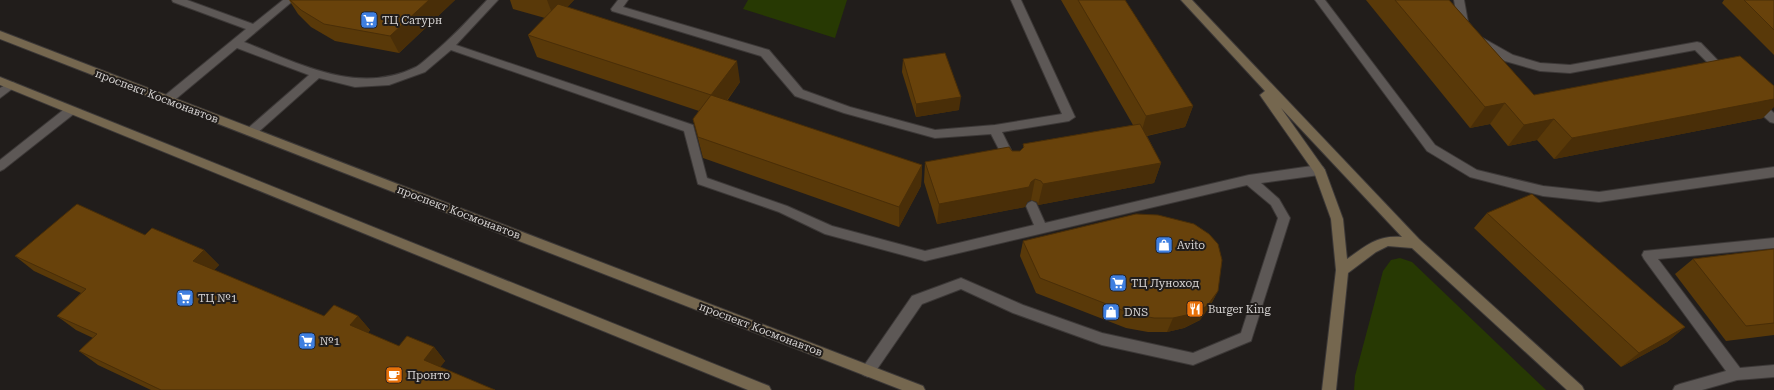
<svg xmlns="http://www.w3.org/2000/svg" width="1774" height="390" viewBox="0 0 1774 390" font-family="'Roboto Serif',serif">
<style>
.green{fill:#273903}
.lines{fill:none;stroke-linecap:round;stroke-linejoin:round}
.lane-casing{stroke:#3c3837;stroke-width:2}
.secondary-casing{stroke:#3c3837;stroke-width:2}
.lane{fill:#5d5856;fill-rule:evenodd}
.secondary{fill:#75674f;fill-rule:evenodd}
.wall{fill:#593909}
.shaded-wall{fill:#492e08}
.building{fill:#68420b;stroke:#492e08}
.labels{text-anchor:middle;stroke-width:4;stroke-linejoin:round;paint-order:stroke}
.poi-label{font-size:11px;fill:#d7d4d3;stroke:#211d1b;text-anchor:start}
.street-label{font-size:11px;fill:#d7d4d3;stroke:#211d1b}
</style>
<rect width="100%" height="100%" fill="#211d1b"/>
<g class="green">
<polygon points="748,0 847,0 835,38 743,9"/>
<polygon points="1400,258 1412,262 1546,390 1354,390 1355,376 1383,271 1391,260"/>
</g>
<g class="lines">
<defs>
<g id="lane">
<path d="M172,0H187L253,24L283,0H294L244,42C299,63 358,96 416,67C421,64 426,59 431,55C451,39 469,19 487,0H498L456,45L693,125L707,178L787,206L832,226L925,251L1034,225L1026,206L1028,203L1032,201L1036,203L1045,223L1249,175L1319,165L1323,167L1325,170L1323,173L1319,175L1261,183L1279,199L1290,218L1251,341L1193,365L1102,345L1013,313L961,289L922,304L873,375L868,377L863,375L861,371L863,367L912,296L961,278L1023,305L1102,333L1193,353L1241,333L1278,218L1271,205L1247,185L925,261L825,234L779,212L698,184L684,131L451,50L425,72L389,85L355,87L319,78L255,135H247L245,132L247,129L309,75L237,48L171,103H163L161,100L163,97L246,29L173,2Z"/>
<polygon points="618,0 628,0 623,7 769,50 803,90 850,107 935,130 995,125 1062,114 1011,0 1021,0 1075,117 1069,121 1002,132 1017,162 1015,165 1007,165 991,134 935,138 844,113 795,96 761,56 612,11 611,9"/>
<polygon points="1315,0 1325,0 1435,145 1477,170 1543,186 1599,192 1774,167 1774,177 1599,202 1543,196 1470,177 1427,151"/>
<polygon points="1454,0 1464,0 1468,22 1472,27 1471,29 1463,29 1458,23"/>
<polygon points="1481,37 1513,55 1540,63 1570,65 1697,42 1701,43 1729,72 1724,76 1720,75 1695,50 1570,73 1540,71 1505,61 1477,44 1476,41 1477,38"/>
<polygon points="11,82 15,83 16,86 0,98 0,88"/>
<polygon points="1756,99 1760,100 1774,113 1774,123 1770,122 1752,106 1750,103"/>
<polygon points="71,106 77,110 75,113 4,169 0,171 0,160 67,107"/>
<polygon points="1774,238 1774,248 1658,259 1740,368 1774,365 1774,377 1737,380 1702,390 1673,390 1675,386 1680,384 1726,371 1644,259 1642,255 1644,251"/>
</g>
<g id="secondary">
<path d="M1181,0H1192L1419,239L1582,386L1584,390H1567L1412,248L1388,246L1376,252L1348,273L1336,390H1322L1336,270L1331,219L1314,172L1262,98L1260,95L1265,91ZM1281,108L1402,237C1377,235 1367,245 1347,259L1343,219L1325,170Z"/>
<polygon points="0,31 923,386 925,390 902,390 0,39"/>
<polygon points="0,77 769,386 771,390 748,390 0,85"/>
</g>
</defs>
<use href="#lane" class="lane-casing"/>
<use href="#secondary" class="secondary-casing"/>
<use href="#lane" class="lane"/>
<use href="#secondary" class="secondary"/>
</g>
<g class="wall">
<polygon points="289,0 455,0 399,53 335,41 311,27 298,14"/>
<polygon points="510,0 574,0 567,7 740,82 727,101 922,165 921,186 899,227 703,158 693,119 699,111 537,57 528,35 545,18 513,9"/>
<polygon points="1061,0 1125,0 1193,106 1185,127 1147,136 1161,163 1154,183 1038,205 1037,202 1031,200 1027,202 1025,207 937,224 924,182 925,162 1012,151 1020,151 1023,148 1023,144 1133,125"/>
<polygon points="1366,0 1449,0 1534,95 1763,118 1554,159 1537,140 1508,146 1490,124 1470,128"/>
<polygon points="1724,0 1774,0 1774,55 1722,3"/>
<polygon points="903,59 959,110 916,117 902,72"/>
<polygon points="1487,213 1685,327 1667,342 1621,367 1474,228"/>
<polygon points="145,235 204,250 219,265 214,270 324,316 358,316 370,330 368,333 399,346 434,347 445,361 440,367 495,390 151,390 98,365 79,351 93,338 76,330 57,316 81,293 34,271 15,256"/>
<polygon points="1023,241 1218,291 1210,306 1200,320 1184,328 1167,332 1148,332 1126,328 1036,293 1020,256"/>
<polygon points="1774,249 1774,335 1726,341 1675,274 1693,259"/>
</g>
<g class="shaded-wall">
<polygon points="429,0 455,0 399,53 390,36"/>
<polygon points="547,0 574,0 555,21"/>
<polygon points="737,61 740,82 715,116 711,95"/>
<polygon points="961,97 959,110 916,117 916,104"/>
<polygon points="1774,99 1774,107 1763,118 1554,159 1572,138"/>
<polygon points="1505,103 1490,124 1470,128 1485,107"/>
<polygon points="1193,106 1185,127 1140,137 1146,116"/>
<polygon points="1554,119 1537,140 1508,146 1524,125"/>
<polygon points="1161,163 1154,183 1038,205 1043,184"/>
<polygon points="922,165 921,186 899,227 899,207"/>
<polygon points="1035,179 1031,200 1027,202 1025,207 937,224 939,204 1031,182"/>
<polygon points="204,250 219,265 208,276 193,261"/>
<polygon points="1218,291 1210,306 1200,320 1184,328 1167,332 1173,318"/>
<polygon points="358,316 370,330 362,340 350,325"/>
<polygon points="1685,327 1667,342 1621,367 1639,353"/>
<polygon points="434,347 445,361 435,374 424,360"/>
</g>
<g class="building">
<polygon points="290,0 429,0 390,36 324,24 301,10"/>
<polygon points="1078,0 1125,0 1193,106 1146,116"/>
<polygon points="1395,0 1449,0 1534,95 1740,56 1774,86 1774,99 1572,138 1554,119 1524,125 1505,103 1485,107"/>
<polygon points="1744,0 1774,0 1774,30"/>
<polygon points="558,4 737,61 711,95 528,35"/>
<polygon points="945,53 961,97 916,104 903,59"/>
<polygon points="711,95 922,165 899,207 698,137 693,119"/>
<polygon points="1140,124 1161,163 1043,184 1041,181 1035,179 1031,182 1029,187 939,204 925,162 1009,147 1012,151 1020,151 1024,147 1023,144"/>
<polygon points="1532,194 1685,327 1639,353 1487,213"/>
<polygon points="77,204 145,235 152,228 204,250 193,261 324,316 334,305 358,316 350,325 399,346 407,336 434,347 424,360 495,390 161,390 79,351 97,334 57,316 86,289 15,256"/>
<polygon points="1136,214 1158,215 1194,224 1209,234 1218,244 1222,260 1218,291 1207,306 1191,314 1173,318 1154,318 1132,314 1040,278 1023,241"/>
<polygon points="1774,249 1774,323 1746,326 1693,259"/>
</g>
<defs>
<symbol id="supermarket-square" viewBox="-11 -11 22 22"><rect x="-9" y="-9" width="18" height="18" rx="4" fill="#3f7fe0" stroke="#211d1b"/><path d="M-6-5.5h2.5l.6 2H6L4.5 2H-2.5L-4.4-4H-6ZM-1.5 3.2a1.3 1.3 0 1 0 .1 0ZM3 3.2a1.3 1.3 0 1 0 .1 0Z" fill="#fff"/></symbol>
<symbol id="shop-square" viewBox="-11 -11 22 22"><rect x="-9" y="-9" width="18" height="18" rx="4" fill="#3f7fe0" stroke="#211d1b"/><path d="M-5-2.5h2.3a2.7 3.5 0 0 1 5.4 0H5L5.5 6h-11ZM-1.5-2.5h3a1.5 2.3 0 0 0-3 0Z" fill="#fff"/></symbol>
<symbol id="restaurant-square" viewBox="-11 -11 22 22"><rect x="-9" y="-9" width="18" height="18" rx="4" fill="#e8710a" stroke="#211d1b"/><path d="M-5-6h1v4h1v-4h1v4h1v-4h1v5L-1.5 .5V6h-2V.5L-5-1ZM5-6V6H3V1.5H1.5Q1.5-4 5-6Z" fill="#fff"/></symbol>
<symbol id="cafe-square" viewBox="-11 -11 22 22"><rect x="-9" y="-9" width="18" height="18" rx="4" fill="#e8710a" stroke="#211d1b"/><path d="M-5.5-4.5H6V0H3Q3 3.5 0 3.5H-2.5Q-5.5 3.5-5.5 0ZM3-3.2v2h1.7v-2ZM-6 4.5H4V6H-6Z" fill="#fff"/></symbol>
</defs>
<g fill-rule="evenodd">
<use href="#supermarket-square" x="359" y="10" width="20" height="20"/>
<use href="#shop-square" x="1154" y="235" width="20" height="20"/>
<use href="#supermarket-square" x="1108" y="273" width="20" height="20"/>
<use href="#supermarket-square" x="175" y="288" width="20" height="20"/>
<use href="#restaurant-square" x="1185" y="299" width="20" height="20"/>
<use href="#shop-square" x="1101" y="302" width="20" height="20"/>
<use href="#supermarket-square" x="297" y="331" width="20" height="20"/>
<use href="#cafe-square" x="384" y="365" width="20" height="20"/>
</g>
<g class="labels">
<g class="poi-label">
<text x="382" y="24">ТЦ Сатурн</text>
<text x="1177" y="249">Avito</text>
<text x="1131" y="287">ТЦ Луноход</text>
<text x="198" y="302">ТЦ №1</text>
<text x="1208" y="313">Burger King</text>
<text x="1124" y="316">DNS</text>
<text x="320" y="345">№1</text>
<text x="407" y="379">Пронто</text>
</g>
<g class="street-label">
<text transform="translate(157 96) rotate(21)" y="4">проспект Космонавтов</text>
<text transform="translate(459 212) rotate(21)" y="4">проспект Космонавтов</text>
<text transform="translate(761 329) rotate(21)" y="4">проспект Космонавтов</text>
</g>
</g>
</svg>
